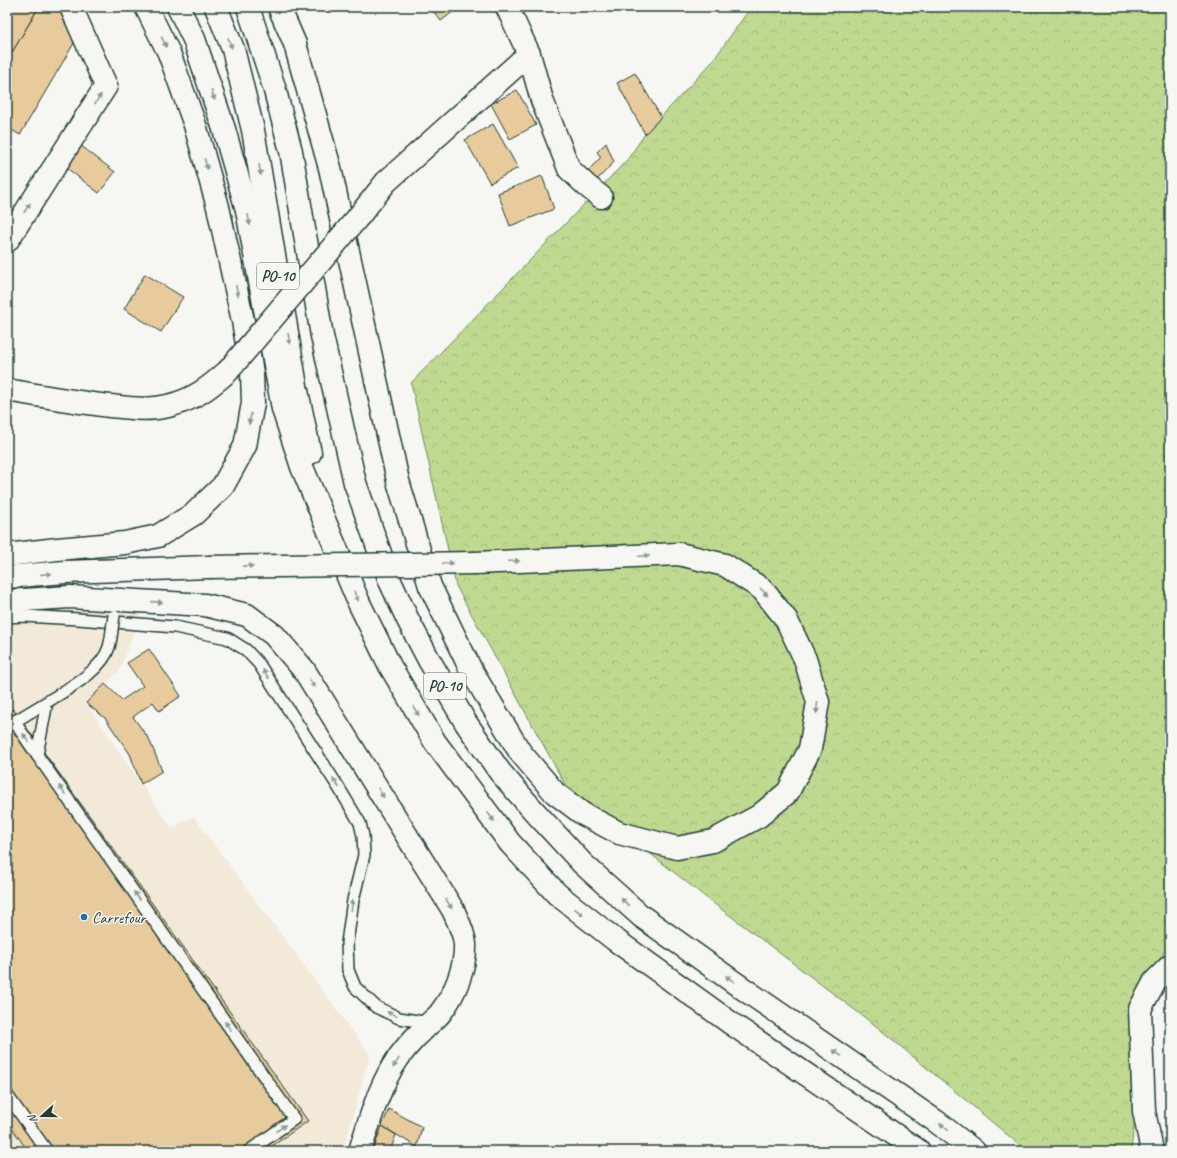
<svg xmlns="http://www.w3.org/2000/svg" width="1177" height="1158" viewBox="0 0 1177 1158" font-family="Caveat,sans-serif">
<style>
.built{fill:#f2e9d8}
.forest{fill:url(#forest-crowns);stroke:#6f8b62}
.building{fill:#e8cb9c;stroke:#1f3d34}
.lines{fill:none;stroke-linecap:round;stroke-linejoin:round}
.lane-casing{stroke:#1f3d34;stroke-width:14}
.street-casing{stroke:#1f3d34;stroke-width:25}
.secondary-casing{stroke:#1f3d34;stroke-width:25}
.highway-casing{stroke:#1f3d34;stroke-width:25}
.lane{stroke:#f6f6f2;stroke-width:11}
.street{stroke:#f6f6f2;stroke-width:22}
.secondary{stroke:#f6f6f2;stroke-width:22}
.highway{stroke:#f6f6f2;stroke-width:22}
.lane-bridge-casing{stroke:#1f3d34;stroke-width:14;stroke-linecap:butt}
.street-bridge-casing{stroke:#1f3d34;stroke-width:25;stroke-linecap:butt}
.secondary-bridge-casing{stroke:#1f3d34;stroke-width:25;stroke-linecap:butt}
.lane-bridge{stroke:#f6f6f2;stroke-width:11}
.street-bridge{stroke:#f6f6f2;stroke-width:22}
.secondary-bridge{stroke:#f6f6f2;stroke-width:22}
.oneway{fill:#8a9a93}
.poi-dot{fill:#1f6fb2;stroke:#f6f6f2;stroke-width:1.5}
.labels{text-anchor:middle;stroke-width:3;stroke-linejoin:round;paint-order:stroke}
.shield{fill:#f6f6f2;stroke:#60746d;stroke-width:1}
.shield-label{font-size:15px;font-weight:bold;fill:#1f3d34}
.poi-label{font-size:16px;fill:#1f3d34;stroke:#f6f6f2;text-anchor:start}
</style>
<defs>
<pattern id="forest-crowns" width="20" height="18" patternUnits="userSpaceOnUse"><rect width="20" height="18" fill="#bfd990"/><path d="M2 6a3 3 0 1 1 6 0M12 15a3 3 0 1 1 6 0" fill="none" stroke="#a4bb7d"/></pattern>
</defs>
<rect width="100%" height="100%" fill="#f6f6f2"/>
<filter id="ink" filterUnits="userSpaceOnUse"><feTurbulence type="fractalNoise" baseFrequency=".025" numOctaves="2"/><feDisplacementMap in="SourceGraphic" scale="8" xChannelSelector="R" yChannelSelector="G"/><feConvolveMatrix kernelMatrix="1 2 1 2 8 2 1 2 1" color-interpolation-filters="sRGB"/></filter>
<g filter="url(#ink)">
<polygon class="built" points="7,610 141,611 120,670 86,703 172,829 193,816 370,1055 343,1151 7,1151"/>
<polygon class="forest" points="751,7 1170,7 1170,942 1131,1008 1136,1109 1131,1151 1027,1151 876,1026 704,896 567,788 456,586 411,383 627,160 645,134 712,62"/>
<g class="building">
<polygon points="7,7 31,7 37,10 7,61"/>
<polygon points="39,7 64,7 77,38 20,135 7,127 7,61"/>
<polygon points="430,7 459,7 441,21"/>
<polygon points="635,73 661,117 645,134 617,83"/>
<polygon points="517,90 536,125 510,139 491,104"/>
<polygon points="493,124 518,168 490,183 465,140"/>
<polygon points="606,143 614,162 596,181 586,173 601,157 597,152"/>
<polygon points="80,145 115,172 99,193 64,166"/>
<polygon points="542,176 554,209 510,226 498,193"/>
<polygon points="145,274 183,297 161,332 124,309"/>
<polygon points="149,649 181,696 159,711 153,702 133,717 149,739 162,771 141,784 130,754 105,718 86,703 105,684 122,700 143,686 127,663"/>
<polygon points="13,709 308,1121 265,1151 28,1151 7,1121 7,713"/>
<polygon points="389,1109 422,1127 417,1147 382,1126"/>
<polygon points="382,1126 396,1135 390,1151 373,1151"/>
</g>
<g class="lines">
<defs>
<g id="lane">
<polyline points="7,617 23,616 78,619 175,627 227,638 246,650 259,664 339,788 360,823 363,836 364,855 353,900 347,943 348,970 355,987 376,1007 399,1018 430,1023"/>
<polyline points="47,702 37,755 294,1119 249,1151"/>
<polyline points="14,721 37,755"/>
<polyline points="7,726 47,702"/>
<polyline points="7,1095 47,1151"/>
</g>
<g id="street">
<polyline points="529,54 542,100 569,169 587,186 601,197"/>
<polyline points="359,216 386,182 529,54 507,7"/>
<polyline points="7,241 106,86 71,7"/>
<path d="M7,390C41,396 75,402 110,406C129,408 148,411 168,406C193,400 209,388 228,371"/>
<path d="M7,601L70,597L205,605L247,615L274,635L304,670L453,910C458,921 464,932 465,944C466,967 455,994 441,1012C437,1018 429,1023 424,1029C412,1040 401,1053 393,1066C377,1093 369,1122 360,1151"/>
<polyline points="1152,1151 1144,1111 1140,1009 1155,981 1170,966"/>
</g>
<g id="secondary">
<polyline points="279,7 295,44 330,168 398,481 430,586 472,672 520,752 555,793 583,814 619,833 677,848 713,841 759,816 788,792 810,749 818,702 805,659 786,619 762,589 725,565 679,554 475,563"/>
<polyline points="7,555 57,549 125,543 158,536 194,514 223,486 245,446 253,403 252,373 243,321 218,207 195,125 169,53 146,7"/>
<polyline points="7,577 65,572 209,567"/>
</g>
<g id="highway">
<polyline points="178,7 194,39 224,129 247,210 283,409 302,467 359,603 390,666 435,742 510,843 557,894 614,939 732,1024 919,1151"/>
<polyline points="216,7 233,49 253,130 296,386 310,453"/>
<polyline points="248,7 274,87 291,151 322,336 355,483 390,581 408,620 429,660 466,723 500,772 534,811 583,864 641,916 735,983 937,1122 974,1151"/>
</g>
</defs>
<use href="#lane" class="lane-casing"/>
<use href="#street" class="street-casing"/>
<use href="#secondary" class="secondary-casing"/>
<use href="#highway" class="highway-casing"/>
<use href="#lane" class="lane"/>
<use href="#street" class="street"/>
<use href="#secondary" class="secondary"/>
<use href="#highway" class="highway"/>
<defs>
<path id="lane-bridge" d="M47,702C67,689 102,671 109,647C112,637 112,626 114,616"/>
<polyline id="street-bridge" points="228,371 359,216"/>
<polyline id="secondary-bridge" points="209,567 475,563"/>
</defs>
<use href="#lane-bridge" class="lane-bridge-casing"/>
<use href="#street-bridge" class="street-bridge-casing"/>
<use href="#secondary-bridge" class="secondary-bridge-casing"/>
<use href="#lane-bridge" class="lane-bridge"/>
<use href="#street-bridge" class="street-bridge"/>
<use href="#secondary-bridge" class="secondary-bridge"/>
</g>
<defs><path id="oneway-solid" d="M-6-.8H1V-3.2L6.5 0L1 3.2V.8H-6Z"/></defs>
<g class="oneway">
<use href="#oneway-solid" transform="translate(164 42) rotate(63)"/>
<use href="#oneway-solid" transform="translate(230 43) rotate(69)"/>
<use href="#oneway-solid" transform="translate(213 95) rotate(71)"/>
<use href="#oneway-solid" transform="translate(98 99) rotate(-57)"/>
<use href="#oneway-solid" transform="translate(206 164) rotate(74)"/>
<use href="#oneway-solid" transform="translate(260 170) rotate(80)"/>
<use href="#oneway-solid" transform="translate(27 208) rotate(-57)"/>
<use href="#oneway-solid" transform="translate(249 220) rotate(80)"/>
<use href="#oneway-solid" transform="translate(237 291) rotate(78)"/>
<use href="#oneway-solid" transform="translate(289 339) rotate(81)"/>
<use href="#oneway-solid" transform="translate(250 419) rotate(101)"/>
<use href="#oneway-solid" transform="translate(644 556) rotate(-2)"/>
<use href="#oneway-solid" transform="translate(514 561) rotate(-2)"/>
<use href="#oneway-solid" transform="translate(448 563) rotate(-1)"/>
<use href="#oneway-solid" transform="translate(248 566) rotate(-1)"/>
<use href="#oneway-solid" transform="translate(46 574) rotate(-5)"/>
<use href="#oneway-solid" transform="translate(764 592) rotate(46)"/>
<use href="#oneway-solid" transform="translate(356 596) rotate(68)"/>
<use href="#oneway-solid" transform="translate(157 602) rotate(4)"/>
<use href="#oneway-solid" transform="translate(266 674) rotate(-123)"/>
<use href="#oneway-solid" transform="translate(312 683) rotate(58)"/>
<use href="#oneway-solid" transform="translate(817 708) rotate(96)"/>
<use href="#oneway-solid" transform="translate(416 711) rotate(59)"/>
<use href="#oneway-solid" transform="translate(26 738) rotate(-125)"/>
<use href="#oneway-solid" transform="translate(336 783) rotate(-123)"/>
<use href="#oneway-solid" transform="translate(62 790) rotate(-125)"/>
<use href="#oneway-solid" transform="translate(381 793) rotate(58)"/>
<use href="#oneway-solid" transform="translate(491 817) rotate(54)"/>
<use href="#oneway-solid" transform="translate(137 896) rotate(-125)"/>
<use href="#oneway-solid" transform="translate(625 902) rotate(-138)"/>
<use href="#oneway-solid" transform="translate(449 904) rotate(58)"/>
<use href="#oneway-solid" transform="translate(352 905) rotate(-83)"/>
<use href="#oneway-solid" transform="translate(579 912) rotate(39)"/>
<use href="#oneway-solid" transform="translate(730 979) rotate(-145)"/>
<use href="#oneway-solid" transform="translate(392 1014) rotate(-154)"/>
<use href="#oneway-solid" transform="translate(228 1026) rotate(-125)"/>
<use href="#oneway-solid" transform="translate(837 1053) rotate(-145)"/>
<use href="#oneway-solid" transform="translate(396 1063) rotate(124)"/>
<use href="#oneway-solid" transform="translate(944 1127) rotate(-142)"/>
<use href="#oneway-solid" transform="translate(281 1128) rotate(-36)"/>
</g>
</g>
<circle class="poi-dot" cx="84" cy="917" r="4"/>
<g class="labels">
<g class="shield">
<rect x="257" y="263" width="42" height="26" rx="3"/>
<rect x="424" y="673" width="42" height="26" rx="3"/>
</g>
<g class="shield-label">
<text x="278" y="281">PO-10</text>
<text x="445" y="691">PO-10</text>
</g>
<g class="poi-label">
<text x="92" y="923">Carrefour</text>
</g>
</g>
<rect width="1177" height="1158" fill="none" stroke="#f6f6f2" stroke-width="24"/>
<rect x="12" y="12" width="1153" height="1134" fill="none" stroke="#1f3d34" stroke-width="1.5" filter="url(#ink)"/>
<g transform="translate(42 1116) rotate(249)" stroke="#f6f6f2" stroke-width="3" paint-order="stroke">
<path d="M0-3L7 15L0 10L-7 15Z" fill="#1f3d34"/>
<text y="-6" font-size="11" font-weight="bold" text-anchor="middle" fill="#1f3d34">N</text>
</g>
</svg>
